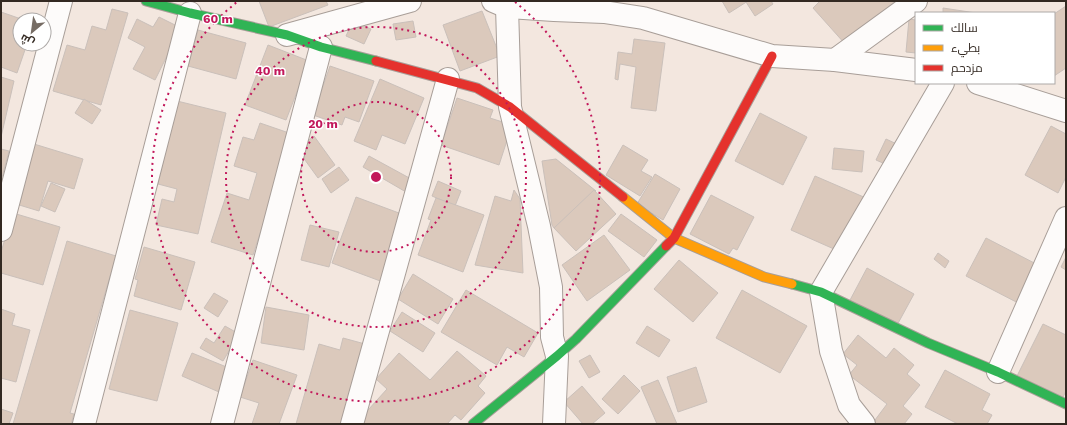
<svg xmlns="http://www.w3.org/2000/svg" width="1067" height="425" viewBox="0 0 1067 425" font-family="'Work Sans',Cairo,sans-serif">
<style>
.building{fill:#dbc9bc;stroke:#cac0ba}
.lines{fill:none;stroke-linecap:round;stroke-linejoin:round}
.street-casing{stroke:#a89e98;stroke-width:24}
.fast-casing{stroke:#a89e98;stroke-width:11}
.slow-casing{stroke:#a89e98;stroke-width:11}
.jam-casing{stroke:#a89e98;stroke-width:11}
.street{stroke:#fdfbfa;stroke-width:22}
.fast{stroke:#30b455;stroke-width:9}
.slow{stroke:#ff9f0a;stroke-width:9}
.jam{stroke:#e5322d;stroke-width:9}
.ring{fill:none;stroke:#c2185b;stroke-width:2;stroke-dasharray:2 4}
.centre{fill:#c2185b;stroke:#fff;stroke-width:2}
.ring-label{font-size:12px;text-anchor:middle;font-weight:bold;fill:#c2185b;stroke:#fff;stroke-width:3;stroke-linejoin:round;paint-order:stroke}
</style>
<rect width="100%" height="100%" fill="#f3e7df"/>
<g class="building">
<polygon points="259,1 326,1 328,5 269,27"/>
<polygon points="722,1 748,1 729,13"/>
<polygon points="748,1 771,1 773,4 755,16 746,2"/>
<polygon points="820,1 895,1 846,45 813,8"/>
<polygon points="1066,6 1066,68 1054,76 1054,14"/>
<polygon points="943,8 976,13 943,13"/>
<polygon points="112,9 128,13 101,105 53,91 67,45 85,50 92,26 106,30"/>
<polygon points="482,11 500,56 460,71 443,25"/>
<polygon points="1,12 24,20 20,20 20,44 27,44 17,73 1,67"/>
<polygon points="159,17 181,28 155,80 133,69 145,47 128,38 137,19 153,27"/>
<polygon points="909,19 916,20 916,53 906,52"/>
<polygon points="353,21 371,29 364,44 346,36"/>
<polygon points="413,21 416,37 396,40 393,24"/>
<polygon points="198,30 246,43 236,79 188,66"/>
<polygon points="634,39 665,43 656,111 631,108 636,67 620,64 618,80 615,79 618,52 632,54"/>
<polygon points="268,45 309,61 286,120 245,105"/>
<polygon points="330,66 374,81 359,122 345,117 342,125 313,115"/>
<polygon points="1,77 14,81 1,137"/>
<polygon points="380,79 424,98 405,144 382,135 376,150 354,141"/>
<polygon points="457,98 493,110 490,118 512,125 499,165 441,145"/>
<polygon points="84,99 101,110 92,124 75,113"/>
<polygon points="177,101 226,113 198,234 156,225 162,199 174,202 177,189 158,184"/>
<polygon points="760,113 807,137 783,185 735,161"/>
<polygon points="260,123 292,134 253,255 211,242 227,193 249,200 257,173 234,166 243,137 254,140"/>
<polygon points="1051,126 1066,134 1066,177 1058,193 1025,175"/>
<polygon points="314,136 335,165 318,178 297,149"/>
<polygon points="886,139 901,146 892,167 876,160"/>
<polygon points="34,144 83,159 74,189 48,181 39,211 16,204"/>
<polygon points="623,145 648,160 641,171 652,177 640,196 606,175"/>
<polygon points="834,148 864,151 862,172 832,169"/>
<polygon points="1,149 9,151 1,181"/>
<polygon points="369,156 413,180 406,192 363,167"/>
<polygon points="556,159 596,191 554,228 552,225 542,161"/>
<polygon points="339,167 349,180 331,193 322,179"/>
<polygon points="655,174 680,189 663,220 637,204"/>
<polygon points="815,176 866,198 843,253 791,230"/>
<polygon points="438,181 461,191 455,206 432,196"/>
<polygon points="51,183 65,189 55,212 41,206"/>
<polygon points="514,190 520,199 523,273 475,265 495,196 511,201"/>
<polygon points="594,190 616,214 576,251 554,228"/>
<polygon points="711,195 754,217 737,250 733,248 729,254 690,234"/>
<polygon points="356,197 407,216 383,282 332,263"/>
<polygon points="436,198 484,215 463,272 418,255 431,220 428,219"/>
<polygon points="13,213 60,227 43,285 1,273 1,252"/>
<polygon points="621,214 657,240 644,257 608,231"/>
<polygon points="310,225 339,232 329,267 301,260"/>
<polygon points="604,235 630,270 587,301 562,265"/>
<polygon points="986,238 1042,267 1022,305 966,276"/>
<polygon points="67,241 116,256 70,413 74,414 71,424 13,424"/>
<polygon points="144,247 195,262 181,310 134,296 138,280 135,279"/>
<polygon points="938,253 949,261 945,268 934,259"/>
<polygon points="1066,257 1066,270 1061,267"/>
<polygon points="679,260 718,293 693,322 654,289"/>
<polygon points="867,268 914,294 896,327 849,302"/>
<polygon points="413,274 453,299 438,324 398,299"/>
<polygon points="466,290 538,333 524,357 507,347 497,365 441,332"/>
<polygon points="742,290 807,326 780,373 716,338"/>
<polygon points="214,293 228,301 218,317 204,308"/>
<polygon points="266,307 309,315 304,350 261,343"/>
<polygon points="1,309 15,314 12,325 30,330 16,382 1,378"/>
<polygon points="130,310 178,323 157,401 109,389"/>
<polygon points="402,312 435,333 423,352 390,331"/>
<polygon points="1043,324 1066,335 1066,391 1062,399 1017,376"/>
<polygon points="225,326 239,334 223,361 200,348 206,338 214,343"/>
<polygon points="647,326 670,340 659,357 636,343"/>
<polygon points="858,335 886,358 894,348 914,365 907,374 920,385 903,406 912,414 904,424 872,424 887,404 849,375 857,365 843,354"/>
<polygon points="343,338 365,344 341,424 296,424 319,344 340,350"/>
<polygon points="457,351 486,376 478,386 485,393 461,420 455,415 447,424 363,424 359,420 387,389 376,379 399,353 430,380"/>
<polygon points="192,353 229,368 219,392 182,376"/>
<polygon points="590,355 600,372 589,378 579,361"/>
<polygon points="253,360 297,375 279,424 252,424 259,403 240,397"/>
<polygon points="696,367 707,402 678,412 667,377"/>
<polygon points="945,370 990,394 982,410 992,415 987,424 958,424 925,407"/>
<polygon points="624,375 640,391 618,414 602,399"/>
<polygon points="658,380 677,424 657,424 641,387"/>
<polygon points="582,386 605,413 592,424 583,424 564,402"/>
<polygon points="1,409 13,413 9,424 1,424"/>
</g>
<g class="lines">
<defs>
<g id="street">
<polyline points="493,1 507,7 554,10 604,12 643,18 772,56 835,60 916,70"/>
<polyline points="507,7 510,107 539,226 551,287 552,337 557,356 554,424"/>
<polyline points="287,35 410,1"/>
<polyline points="835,60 916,1"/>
<polyline points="978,83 1066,111"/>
<polyline points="1,230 61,1"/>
<polyline points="998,372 1066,218"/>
<polyline points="84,424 190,13"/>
<polyline points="222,424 321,47"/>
<polyline points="352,424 448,79"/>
<polyline points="864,424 849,405 831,351 821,292 943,83"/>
</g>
<g id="fast">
<polyline points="146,1 190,13 287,35 321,47 376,61"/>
<polyline points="792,284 821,292 928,343 998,372 1066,404"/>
<polyline points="473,424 557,356 576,339 666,246"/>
</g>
<polyline id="slow" points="623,197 674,238 764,277 792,284"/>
<g id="jam">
<polyline points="376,61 477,88 510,107 623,197"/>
<polyline points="666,246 674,238 772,56"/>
</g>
</defs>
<use href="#street" class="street-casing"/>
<use href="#fast" class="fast-casing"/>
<use href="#slow" class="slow-casing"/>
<use href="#jam" class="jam-casing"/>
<use href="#street" class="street"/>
<use href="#fast" class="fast"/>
<use href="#slow" class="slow"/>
<use href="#jam" class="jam"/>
</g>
<g class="ring">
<circle cx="376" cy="177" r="75"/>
<circle cx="376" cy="177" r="150"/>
<path d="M515 2A224 224 0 1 1 237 2"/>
</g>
<circle cx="376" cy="177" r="6" class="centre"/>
<g class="ring-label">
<text x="218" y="23">60 m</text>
<text x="270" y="75">40 m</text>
<text x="323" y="128">20 m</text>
</g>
<rect width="1067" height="425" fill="none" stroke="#332922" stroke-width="4"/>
<rect x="915" y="12" width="140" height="72" fill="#ffffff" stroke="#ada9a7"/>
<rect x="923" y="25" width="20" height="6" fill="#30b455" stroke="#ada9a7"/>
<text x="951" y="32" font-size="12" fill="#332922">سالك</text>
<rect x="923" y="45" width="20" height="6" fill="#ff9f0a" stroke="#ada9a7"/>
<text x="951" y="52" font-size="12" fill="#332922">بطيء</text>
<rect x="923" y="65" width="20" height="6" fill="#e5322d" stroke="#ada9a7"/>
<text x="951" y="72" font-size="12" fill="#332922">مزدحم</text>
<g transform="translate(32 32) rotate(209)"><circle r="19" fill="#ffffff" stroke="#ada9a7"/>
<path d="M0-3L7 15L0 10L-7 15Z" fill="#766c64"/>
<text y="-6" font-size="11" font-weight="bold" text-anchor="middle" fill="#332922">ش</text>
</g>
</svg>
